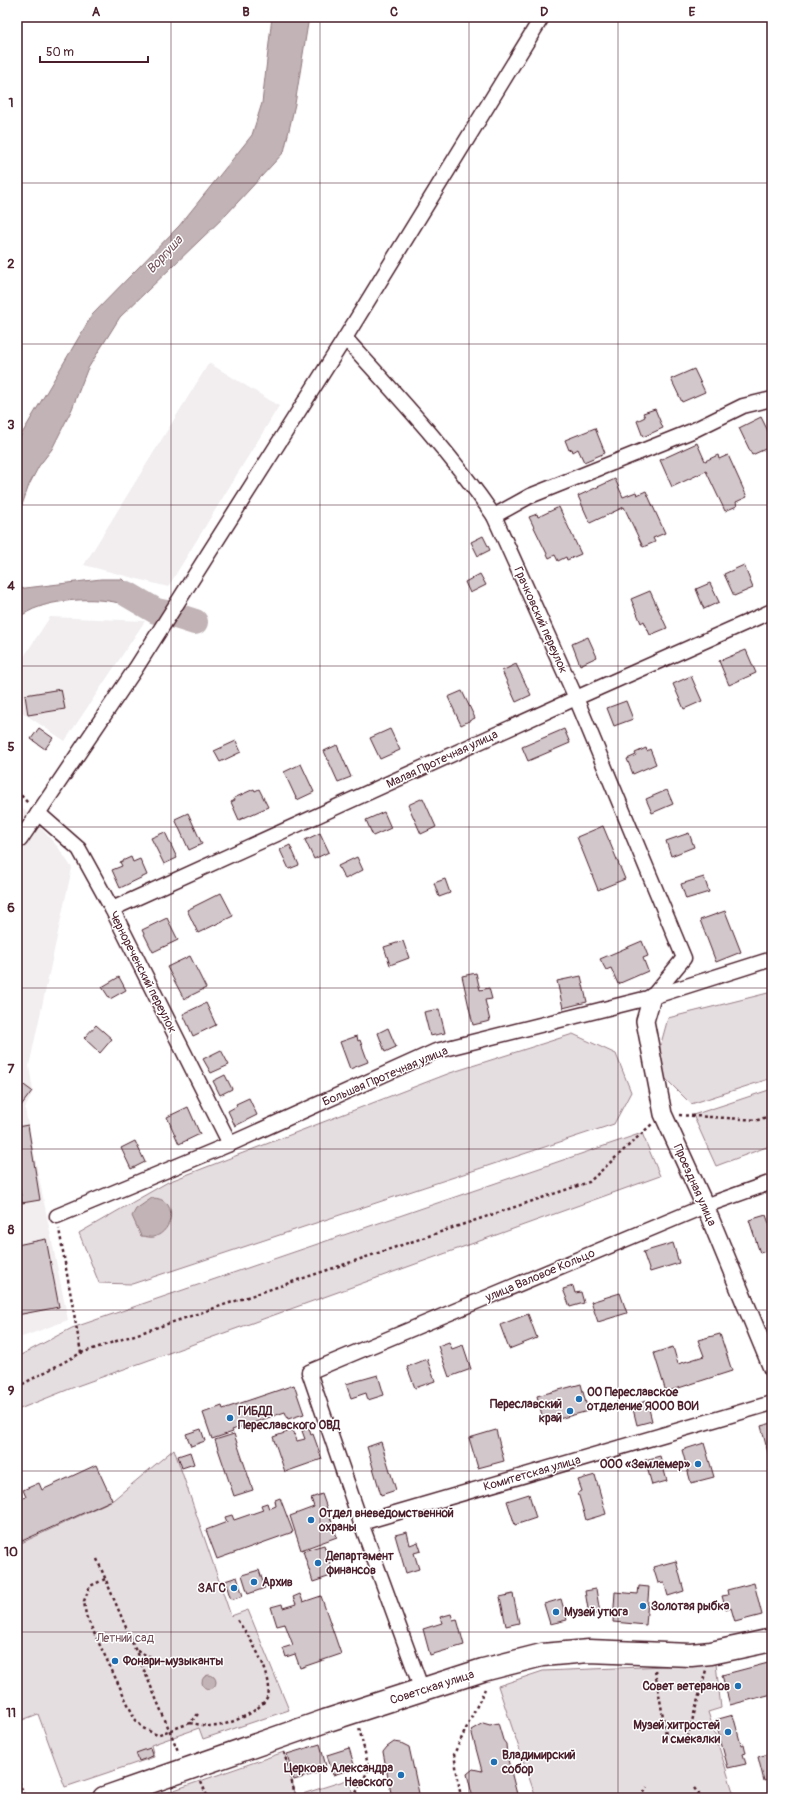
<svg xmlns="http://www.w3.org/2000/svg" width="789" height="1815" viewBox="0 0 789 1815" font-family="Pangolin,sans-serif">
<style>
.built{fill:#f2eeef}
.green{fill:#e5dee0;stroke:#987e86}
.water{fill:#c1b3b6;stroke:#91787e}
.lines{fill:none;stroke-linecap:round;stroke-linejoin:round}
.river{stroke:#c1b3b6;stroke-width:26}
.building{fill:#d2c7cb;stroke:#4a1f2b}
.minor-casing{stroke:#4a1f2b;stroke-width:17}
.tertiary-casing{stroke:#4a1f2b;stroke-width:20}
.primary-casing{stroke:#4a1f2b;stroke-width:25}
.path{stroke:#4a1f2b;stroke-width:2.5;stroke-dasharray:3 3;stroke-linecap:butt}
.minor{stroke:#fff;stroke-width:14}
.tertiary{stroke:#fff;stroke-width:17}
.primary{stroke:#fff;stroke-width:22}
.grid{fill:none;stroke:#4a1f2b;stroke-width:1;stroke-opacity:0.55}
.poi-dot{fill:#1f6fb2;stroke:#fff;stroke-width:1.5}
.labels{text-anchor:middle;stroke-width:3;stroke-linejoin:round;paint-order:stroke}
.street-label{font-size:12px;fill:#4a1f2b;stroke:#fff}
.poi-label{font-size:12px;font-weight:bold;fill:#4a1f2b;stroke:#fff;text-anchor:start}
.park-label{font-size:12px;fill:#714f58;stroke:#fff}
.water-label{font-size:13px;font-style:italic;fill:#74535c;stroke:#fff}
.neatline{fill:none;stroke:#4a1f2b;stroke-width:1.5}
.grid-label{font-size:13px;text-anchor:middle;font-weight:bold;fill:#4a1f2b}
</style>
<rect width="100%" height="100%" fill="#fff"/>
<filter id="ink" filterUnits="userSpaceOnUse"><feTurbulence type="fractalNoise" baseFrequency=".025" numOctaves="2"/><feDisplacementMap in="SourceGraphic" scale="8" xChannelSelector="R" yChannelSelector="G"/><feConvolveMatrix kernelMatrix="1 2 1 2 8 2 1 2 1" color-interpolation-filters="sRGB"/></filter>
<g filter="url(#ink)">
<g class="built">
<polygon points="209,363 279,406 168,587 84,565"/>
<polygon points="50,617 145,621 65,741 17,709 17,667"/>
<polygon points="17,802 58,847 72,868 29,1066 33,1091 25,1109 68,1320 17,1339"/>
</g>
<g class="green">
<polygon points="772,992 772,1078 691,1104 662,1075 660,1047 668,1018"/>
<polygon points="573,1034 616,1054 631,1092 614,1124 132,1284 99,1283 79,1233 168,1182 450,1073"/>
<polygon points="772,1089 772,1145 716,1166 693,1115"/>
<polygon points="642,1133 660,1176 77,1386 17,1410 17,1357 72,1328"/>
<polygon points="174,1449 231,1616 248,1610 289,1710 203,1739 199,1728 151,1745 154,1757 65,1787 38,1714 17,1722 17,1545 113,1500"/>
<polygon points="716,1664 721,1708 708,1712 735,1798 536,1798 498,1686 543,1671"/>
<polygon points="284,1752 296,1796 350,1779 353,1798 155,1798 154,1797"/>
</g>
<g class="water">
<polygon points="272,17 309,17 295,104 284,152 226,215 120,317 87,370 72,409 52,449 39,466 29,485 22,505 17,513 17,442 92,315 179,226 252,135 262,103"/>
<path d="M101,579H122C130,589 144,590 155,597L158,611C142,615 137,608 122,604C101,597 60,599 39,607C32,609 24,614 17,618V589Z"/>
<path d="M152,1198C179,1198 174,1231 154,1237C150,1238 145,1236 141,1236L132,1216L136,1209Z"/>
<circle cx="209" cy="1682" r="7"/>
</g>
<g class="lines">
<g class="river">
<polyline points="127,594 156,611 166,613"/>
<polyline points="173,615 195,622"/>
</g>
</g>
<g class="building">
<polygon points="694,369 705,392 682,402 671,379"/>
<polygon points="655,409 663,428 643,437 637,421 645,417 643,413"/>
<polygon points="761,417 772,439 772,446 752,455 739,428"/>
<polygon points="595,428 605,453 584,462 578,449 573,452 572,449 569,450 565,440"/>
<polygon points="697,443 705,461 718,455 719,459 728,455 747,497 736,502 737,506 725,511 706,471 672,487 660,460"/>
<polygon points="772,446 772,459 767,448"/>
<polygon points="615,479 623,497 636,492 637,495 646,491 665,533 653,538 655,542 643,547 624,507 590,523 578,496"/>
<polygon points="559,507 581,554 567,560 566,557 558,561 555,555 549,558 529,517 537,514 538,517"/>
<polygon points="483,536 490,550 478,556 471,542"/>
<polygon points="744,565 753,588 734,596 724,574"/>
<polygon points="480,574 486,585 470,593 465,582"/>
<polygon points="710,583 719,602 704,609 696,589"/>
<polygon points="650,591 667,628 650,635 644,621 641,623 631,599"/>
<polygon points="588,637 597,657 580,665 572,644"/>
<polygon points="746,650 756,673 729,685 719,661"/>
<polygon points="516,664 531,695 516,702 502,671"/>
<polygon points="691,676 702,701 684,709 673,684"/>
<polygon points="61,689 65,709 28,715 25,695"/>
<polygon points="462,691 475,718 461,725 448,697"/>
<polygon points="626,701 633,719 614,726 607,708"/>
<polygon points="39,728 53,738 45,749 31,739"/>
<polygon points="390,729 400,750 380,759 370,738"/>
<polygon points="564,729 570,743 528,761 522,747"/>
<polygon points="236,741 241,752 220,762 214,751"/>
<polygon points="337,745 351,777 338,782 324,751"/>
<polygon points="646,748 647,751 650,749 656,764 633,774 627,759 636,755 635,753"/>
<polygon points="301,764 314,792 297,800 284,772"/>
<polygon points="254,789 255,791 259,789 268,807 239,820 231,802 235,800 234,798"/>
<polygon points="667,790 673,804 652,813 646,799"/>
<polygon points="423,798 436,827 421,834 408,805"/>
<polygon points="384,812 391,828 373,836 366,820"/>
<polygon points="188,813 202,844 189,850 175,819"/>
<polygon points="603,826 625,879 598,890 577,837"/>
<polygon points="165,832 177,858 164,864 151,838"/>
<polygon points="320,833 329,852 314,859 305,840"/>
<polygon points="689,833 694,847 671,856 666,841"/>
<polygon points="290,845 299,865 289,869 280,850"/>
<polygon points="131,857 133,862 140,859 147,875 120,888 112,870 122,866 120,862"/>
<polygon points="357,857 363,870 345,879 338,866"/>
<polygon points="704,877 709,892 686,899 681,884"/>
<polygon points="445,879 450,893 439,897 434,883"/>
<polygon points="221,893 233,916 198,933 187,910"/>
<polygon points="725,911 741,952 716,962 700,920"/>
<polygon points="167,918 178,940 153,952 142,930"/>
<polygon points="403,941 409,958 390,965 384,947"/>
<polygon points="642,941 648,956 643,958 648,971 618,984 611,968 606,970 600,959"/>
<polygon points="190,956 206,988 184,999 167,967"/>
<polygon points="476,973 480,990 489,988 492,999 485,1000 490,1021 473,1025 462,976"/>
<polygon points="581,976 587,1002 563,1008 557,981"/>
<polygon points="119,977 126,990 110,999 102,987"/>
<polygon points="206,1003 216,1025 193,1036 183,1014"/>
<polygon points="439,1009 445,1033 430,1036 424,1012"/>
<polygon points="96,1025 112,1039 100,1053 84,1038"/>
<polygon points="388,1028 396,1047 385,1052 378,1033"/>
<polygon points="357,1036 358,1041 360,1040 368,1062 350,1069 340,1042"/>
<polygon points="221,1050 229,1065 211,1073 203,1059"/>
<polygon points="225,1075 232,1089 220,1095 213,1081"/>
<polygon points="17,1080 32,1091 17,1111"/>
<polygon points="249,1098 257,1115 235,1126 228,1111 237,1106 236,1104"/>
<polygon points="188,1107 200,1134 179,1144 167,1117"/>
<polygon points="28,1125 40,1200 22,1203 17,1172 17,1127"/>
<polygon points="135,1141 145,1162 131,1169 121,1148"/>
<polygon points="766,1215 770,1226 772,1225 772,1249 760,1253 749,1220"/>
<polygon points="46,1239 59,1307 17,1315 17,1245"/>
<polygon points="673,1243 679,1263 650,1272 643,1252"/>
<polygon points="573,1286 575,1293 581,1292 584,1303 570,1307 563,1289"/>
<polygon points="620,1293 627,1313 598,1322 591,1302"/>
<polygon points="528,1314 537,1338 509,1349 500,1325"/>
<polygon points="720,1334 732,1371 666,1392 654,1353 673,1347 678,1364 704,1356 698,1340"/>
<polygon points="449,1342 452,1349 463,1345 471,1369 449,1377 438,1346"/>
<polygon points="427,1359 435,1381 415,1388 407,1367"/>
<polygon points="378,1375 384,1395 368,1400 366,1393 351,1398 346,1384"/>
<polygon points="581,1384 588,1411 544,1423 537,1396"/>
<polygon points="294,1385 304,1414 288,1419 285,1412 232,1430 233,1432 212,1439 203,1413 222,1406 223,1409"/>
<polygon points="647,1401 652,1421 637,1425 632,1405"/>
<polygon points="772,1423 772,1468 761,1426"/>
<polygon points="309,1428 311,1435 313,1434 322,1459 285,1472 273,1437 293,1430 297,1441 305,1439 302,1431"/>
<polygon points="201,1429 205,1441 191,1446 186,1434"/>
<polygon points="496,1430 504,1461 478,1468 469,1438"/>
<polygon points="234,1434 253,1490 234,1496 215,1440"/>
<polygon points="381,1442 396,1490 381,1495 367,1447"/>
<polygon points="704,1443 714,1477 691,1483 682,1450"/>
<polygon points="190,1452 194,1464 182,1468 178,1456"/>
<polygon points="660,1456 667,1481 652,1485 645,1460"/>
<polygon points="96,1465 112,1500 22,1541 17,1530 17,1501 26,1497 23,1490 39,1483 42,1490"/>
<polygon points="595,1475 606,1514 586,1520 578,1493 582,1491 578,1480"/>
<polygon points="322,1494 337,1537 301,1550 290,1516 314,1507 311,1498"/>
<polygon points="529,1494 536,1518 515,1525 507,1501"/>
<polygon points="280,1498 293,1532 217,1559 206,1530 227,1522 225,1517 232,1515 234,1520 263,1510 261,1505 267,1503 269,1509 276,1506 275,1500"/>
<polygon points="407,1532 410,1545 418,1542 421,1551 414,1553 419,1569 406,1573 395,1535"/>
<polygon points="324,1545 334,1575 313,1582 303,1551"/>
<polygon points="676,1561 684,1591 668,1596 664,1582 658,1583 653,1567"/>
<polygon points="259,1570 265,1588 248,1594 242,1575"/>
<polygon points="237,1577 243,1596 231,1600 225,1581"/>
<polygon points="754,1583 762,1615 735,1622 731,1608 726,1610 722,1596 728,1595 727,1590"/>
<polygon points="639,1586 649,1587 646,1625 613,1622 615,1592 638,1594"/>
<polygon points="596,1589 600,1613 589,1615 585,1591"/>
<polygon points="300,1594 303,1602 321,1596 341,1654 300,1668 295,1654 286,1657 283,1648 293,1645 285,1624 277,1626 271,1607 282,1604 283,1608 296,1604 293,1597"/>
<polygon points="513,1594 519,1623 506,1626 500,1597"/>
<polygon points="561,1599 567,1620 550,1624 544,1604"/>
<polygon points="451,1614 453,1620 457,1619 464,1645 430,1655 423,1629 442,1623 440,1617"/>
<polygon points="772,1662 772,1694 730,1705 722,1675"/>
<polygon points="733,1715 741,1745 744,1744 746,1753 743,1754 746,1764 728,1768 715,1720"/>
<polygon points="483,1723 490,1725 498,1723 503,1740 506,1744 507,1756 518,1798 473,1798 467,1774 473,1769 482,1771 471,1730"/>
<polygon points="394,1742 401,1743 409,1747 420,1798 392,1798 383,1752 387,1747"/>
<polygon points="320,1744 327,1770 294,1780 287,1754"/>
<polygon points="150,1748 153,1756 139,1761 136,1753"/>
<polygon points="349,1748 355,1768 333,1775 327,1755"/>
<polygon points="772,1753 772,1779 764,1781 758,1757"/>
</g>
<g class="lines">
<defs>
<g id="minor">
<path d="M345,338C397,395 450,452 494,516"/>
<polyline points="38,813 79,849 112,909 230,1144"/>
<polyline points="20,840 136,668 345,338 542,17"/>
<polyline points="112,909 576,698 772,611"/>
<polyline points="652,997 684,958 576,698 494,516 530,496 692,431 743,406 772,399"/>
<polyline points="57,1216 230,1144 436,1051 652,997 772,959"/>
<polyline points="361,1523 772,1403"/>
<polyline points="422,1690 361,1523 309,1372 705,1206 772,1182"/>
</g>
<polyline id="tertiary" points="652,997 645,1021 663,1114 705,1206 772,1368"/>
<polyline id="primary" points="104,1798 325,1721 483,1670 542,1655 589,1651 691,1655 711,1653 772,1640"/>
</defs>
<use href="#minor" class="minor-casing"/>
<use href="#tertiary" class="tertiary-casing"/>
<use href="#primary" class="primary-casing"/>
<g class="path">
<polyline points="17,791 28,803"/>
<polyline points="679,1115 758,1120 772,1115"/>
<polyline points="81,1353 589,1182 652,1124"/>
<polyline points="17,1387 81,1353 59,1229"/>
<polyline points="97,1559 179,1753"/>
<polyline points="105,1579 90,1586 84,1601 86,1616 135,1719 143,1728 157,1735 190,1723 198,1714"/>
<polyline points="137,1651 172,1666"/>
<polyline points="655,1671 667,1740"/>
<path d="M190,1723C198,1724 209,1727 217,1726C233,1723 262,1711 268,1695C274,1676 249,1635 237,1620"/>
<polyline points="686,1743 706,1670"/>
<polyline points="284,1752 296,1798"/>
<polyline points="17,1776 25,1798"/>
<polyline points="201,1782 208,1798"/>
<polyline points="694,1788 702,1798"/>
<polyline points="353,1798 369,1769 359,1728"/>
<polyline points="461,1798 454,1754 485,1689"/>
<polyline points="641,1798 647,1787"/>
</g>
<use href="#minor" class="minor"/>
<use href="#tertiary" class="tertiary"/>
<use href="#primary" class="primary"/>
</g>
</g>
<path class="grid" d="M171,17V1798M320,17V1798M469,17V1798M618,17V1798M17,183H772M17,344H772M17,505H772M17,666H772M17,827H772M17,988H772M17,1149H772M17,1310H772M17,1471H772M17,1632H772"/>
<g class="poi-dot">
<circle cx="579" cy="1399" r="4"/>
<circle cx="570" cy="1411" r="4"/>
<circle cx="230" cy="1418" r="4"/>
<circle cx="698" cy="1464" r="4"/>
<circle cx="311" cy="1520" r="4"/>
<circle cx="318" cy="1563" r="4"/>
<circle cx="254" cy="1582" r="4"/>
<circle cx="234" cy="1588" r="4"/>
<circle cx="643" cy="1606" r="4"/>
<circle cx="556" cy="1612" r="4"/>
<circle cx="115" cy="1661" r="4"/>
<circle cx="738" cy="1686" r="4"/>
<circle cx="728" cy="1732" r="4"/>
<circle cx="494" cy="1762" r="4"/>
<circle cx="401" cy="1775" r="4"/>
</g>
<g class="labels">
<g class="street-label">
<text transform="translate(541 620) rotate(66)" y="4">Грачковский переулок</text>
<text transform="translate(442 759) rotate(-25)" y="4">Малая Протечная улица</text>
<text transform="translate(143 972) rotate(63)" y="4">Чернореченский переулок</text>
<text transform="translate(385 1076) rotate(-23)" y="4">Большая Протечная улица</text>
<text transform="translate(695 1185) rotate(66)" y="4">Проездная улица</text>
<text transform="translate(540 1275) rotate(-23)" y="4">улица Валовое Кольцо</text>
<text transform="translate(532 1473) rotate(-16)" y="4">Комитетская улица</text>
<text transform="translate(432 1687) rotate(-18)" y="4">Советская улица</text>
</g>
<g class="poi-label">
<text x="587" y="1396">ОО Переславское<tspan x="587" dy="14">отделение ЯООО ВОИ</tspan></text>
<text x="562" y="1408" text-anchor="end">Переславский<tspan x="562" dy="14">край</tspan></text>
<text x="238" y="1415">ГИБДД<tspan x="238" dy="14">Переславского ОВД</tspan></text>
<text x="690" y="1468" text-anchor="end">ООО «Землемер»</text>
<text x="319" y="1517">Отдел вневедомственной<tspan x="319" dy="14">охраны</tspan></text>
<text x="326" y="1560">Департамент<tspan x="326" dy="14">финансов</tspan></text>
<text x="262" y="1586">Архив</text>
<text x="226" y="1592" text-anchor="end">ЗАГС</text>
<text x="651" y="1610">Золотая рыбка</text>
<text x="564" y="1616">Музей утюга</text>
<text x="123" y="1665">Фонари-музыканты</text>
<text x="730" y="1690" text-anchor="end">Совет ветеранов</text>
<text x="720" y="1729" text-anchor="end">Музей хитростей<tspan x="720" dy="14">и смекалки</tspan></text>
<text x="502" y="1759">Владимирский<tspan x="502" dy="14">собор</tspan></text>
<text x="393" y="1772" text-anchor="end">Церковь Александра<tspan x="393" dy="14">Невского</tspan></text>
</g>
<g class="park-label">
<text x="125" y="1642">Летний сад</text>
</g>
<g class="water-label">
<text transform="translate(164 254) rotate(-47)" y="5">Воргуша</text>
</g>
</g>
<rect width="789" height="1815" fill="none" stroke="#fff" stroke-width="44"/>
<path d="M40 56v6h108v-6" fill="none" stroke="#4a1f2b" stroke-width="2"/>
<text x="46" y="56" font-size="12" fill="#4a1f2b" stroke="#ffffff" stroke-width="3" paint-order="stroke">50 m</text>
<rect x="22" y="22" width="745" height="1771" class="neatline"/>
<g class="grid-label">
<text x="96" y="16">A</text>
<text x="246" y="16">B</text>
<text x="394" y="16">C</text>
<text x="544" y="16">D</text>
<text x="692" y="16">E</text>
<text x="11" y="107">1</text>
<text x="11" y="268">2</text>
<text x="11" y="429">3</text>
<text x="11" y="590">4</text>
<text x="11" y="751">5</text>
<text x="11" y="912">6</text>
<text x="11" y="1073">7</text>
<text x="11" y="1234">8</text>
<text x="11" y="1395">9</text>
<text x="11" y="1556">10</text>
<text x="11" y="1717">11</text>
</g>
</svg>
